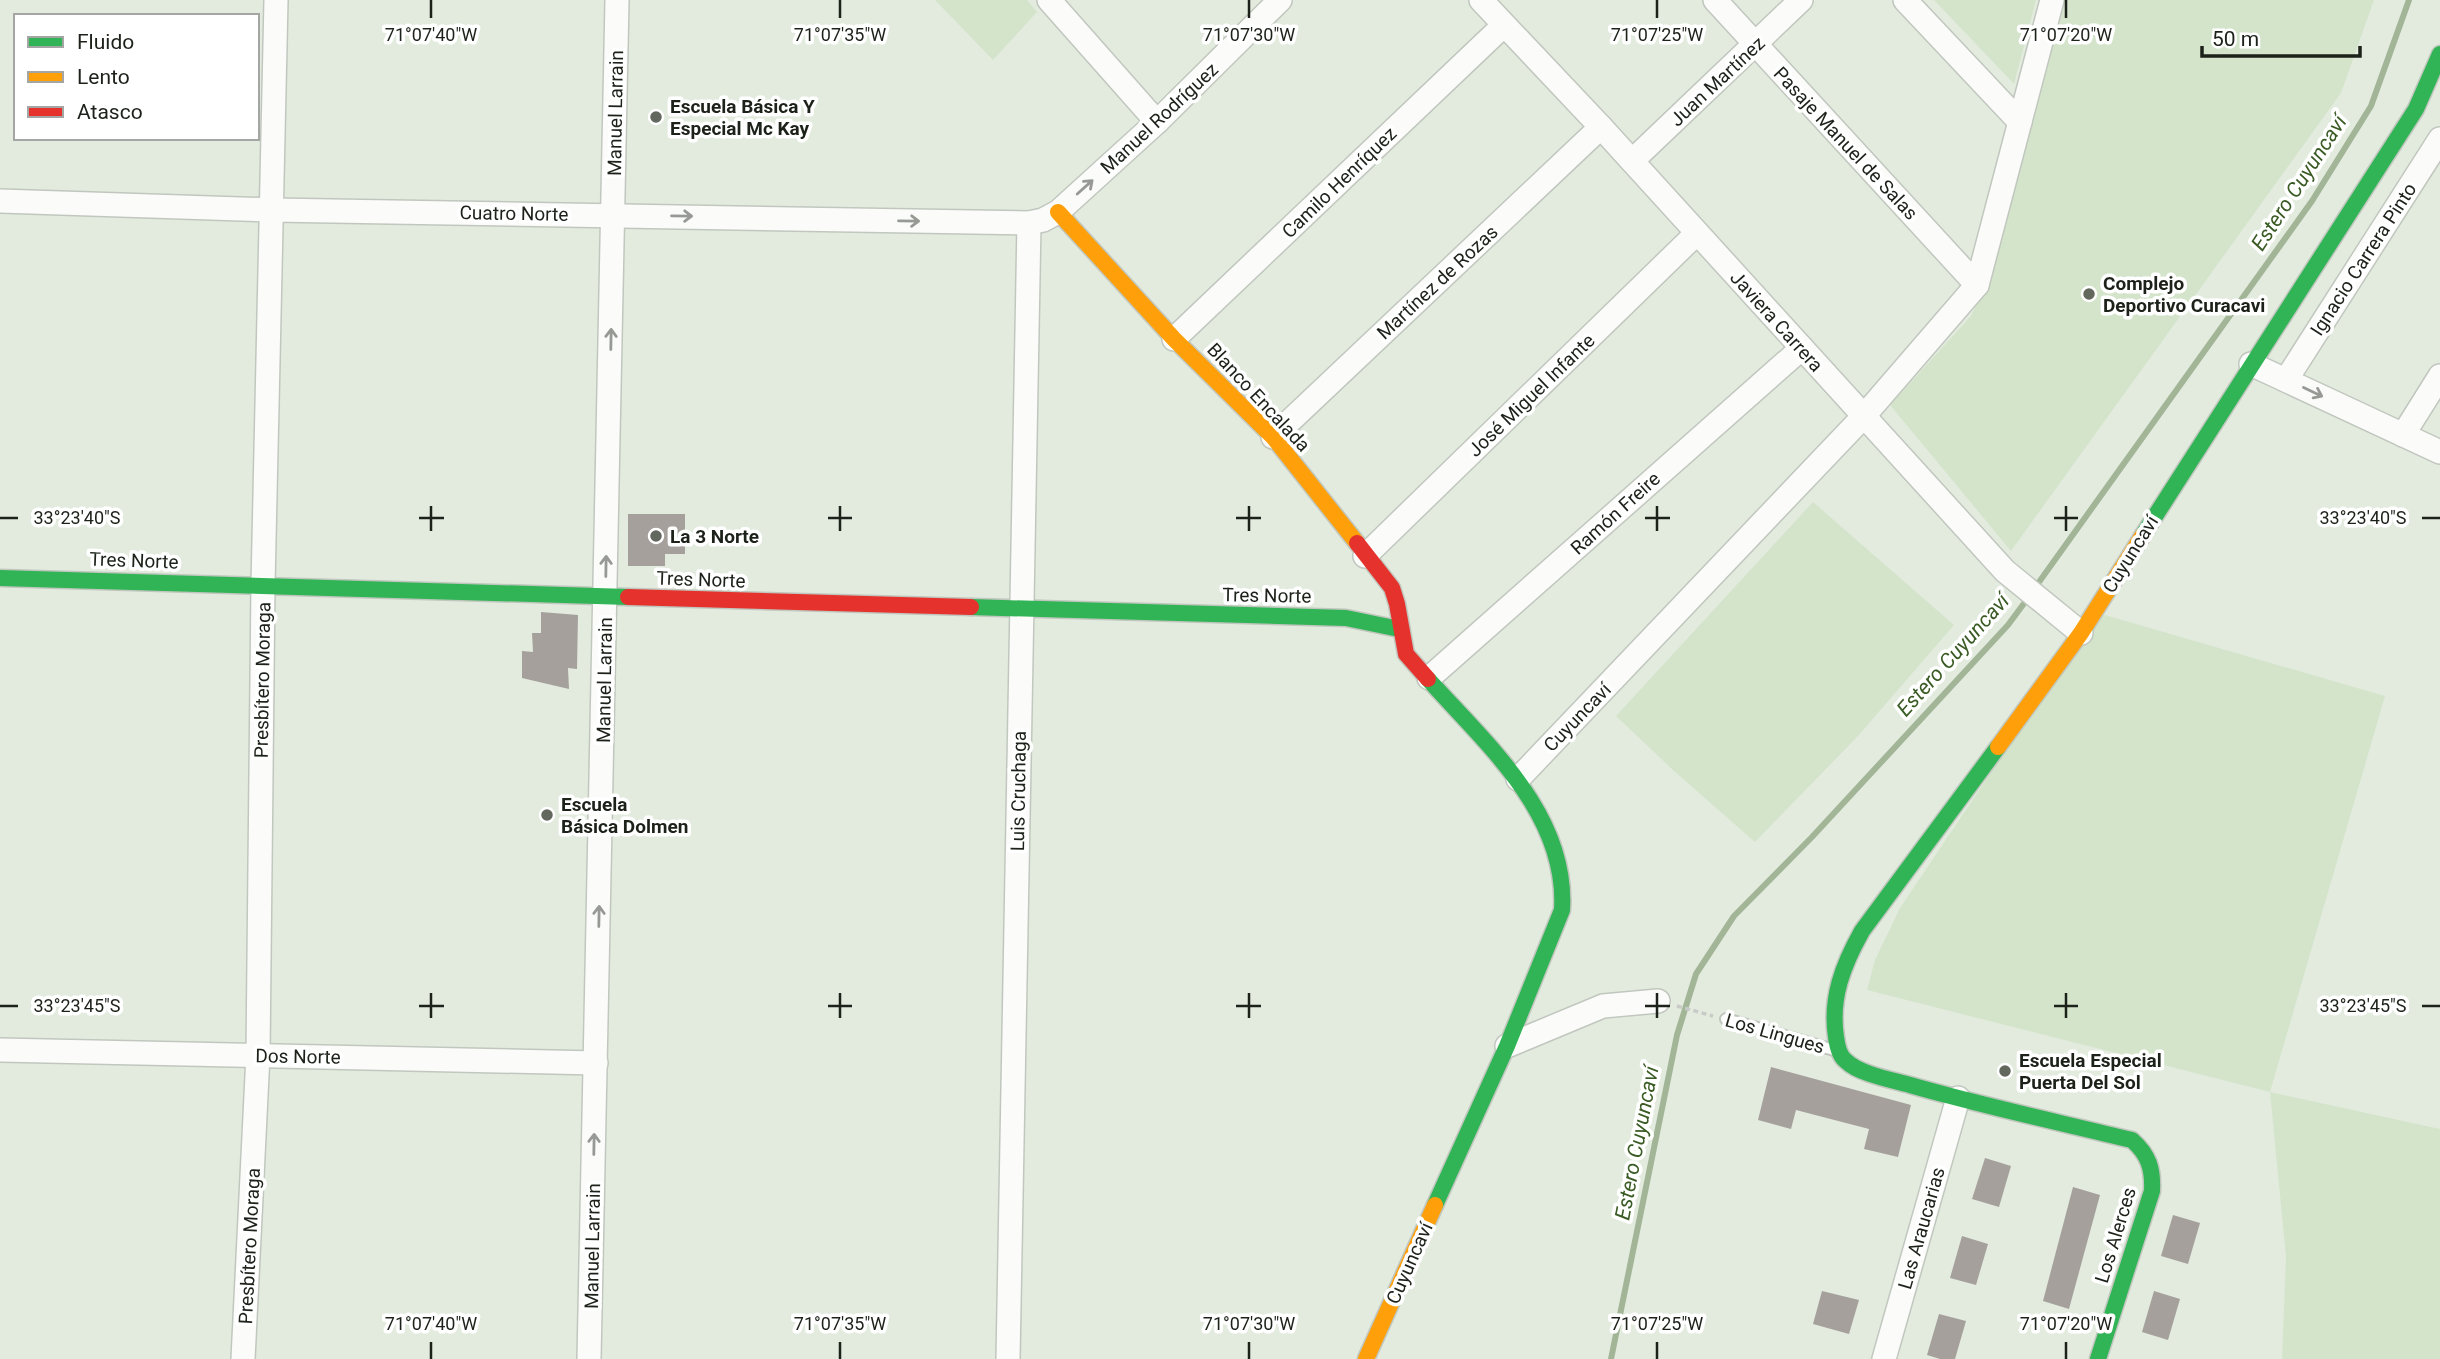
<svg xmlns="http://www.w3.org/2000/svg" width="2440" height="1359" viewBox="0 0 2440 1359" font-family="Roboto,sans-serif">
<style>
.green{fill:#d4e4cb}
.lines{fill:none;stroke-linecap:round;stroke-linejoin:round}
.stream{stroke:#a2b597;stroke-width:6}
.building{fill:#a5a09c}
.lane-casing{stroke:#c1c7be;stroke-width:14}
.street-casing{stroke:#c1c7be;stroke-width:26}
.fast-casing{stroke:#c1c7be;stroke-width:19}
.slow-casing{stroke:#c1c7be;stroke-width:19}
.jam-casing{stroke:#c1c7be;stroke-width:19}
.path{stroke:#c8cbc7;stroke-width:3.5;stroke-dasharray:5 3.5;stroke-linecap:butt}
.lane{stroke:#fbfcfa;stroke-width:10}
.street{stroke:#fbfcfa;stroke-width:23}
.fast{stroke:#30b455;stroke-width:16}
.slow{stroke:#ff9f0a;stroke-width:16}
.jam{stroke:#e5322d;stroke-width:16}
.oneway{stroke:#979995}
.ticks{fill:none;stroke:#1c2119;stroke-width:2.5}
.poi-dot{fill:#62685e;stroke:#fff;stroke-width:2.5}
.labels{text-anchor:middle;stroke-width:7;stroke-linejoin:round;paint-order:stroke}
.street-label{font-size:19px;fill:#1c2119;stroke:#fff}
.poi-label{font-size:19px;font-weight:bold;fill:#1c2119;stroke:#fff;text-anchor:start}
.water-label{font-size:21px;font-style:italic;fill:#3a5b24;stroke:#fff}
.ticks-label{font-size:18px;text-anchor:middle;fill:#1c2119;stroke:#fff;stroke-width:7;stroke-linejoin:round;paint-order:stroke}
</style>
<rect width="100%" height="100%" fill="#e3ebdf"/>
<g class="green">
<polygon points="935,0 1027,0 1037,12 993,60"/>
<polygon points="1934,0 2036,0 2014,84"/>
<polygon points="2063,0 2374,0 2341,93 2011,551 1890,405 1971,316 1993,272"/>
<polygon points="1813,502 1954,625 1858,736 1755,842 1674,771 1616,716"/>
<polygon points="2098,613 2385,696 2270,1092 2440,1129 2440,1359 2282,1359 2286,1257 2270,1092 1867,990 1875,960 1900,908"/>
</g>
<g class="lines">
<g class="stream">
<polyline points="2034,589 2312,201 2371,106 2409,0"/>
<polyline points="1611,1359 1677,1035 1696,974 1734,916 1812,837 2008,625 2028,598"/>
</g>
</g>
<g class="building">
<polygon points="628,514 685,514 685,554 665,554 665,566 628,566"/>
<polygon points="541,612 578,615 577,669 568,668 569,689 522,678 522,651 533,652 532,633 541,633"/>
<polygon points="1771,1067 1911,1105 1898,1157 1864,1149 1869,1129 1796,1110 1791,1129 1758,1120"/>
<polygon points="1985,1158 2011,1166 1999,1207 1972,1199"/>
<polygon points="2073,1187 2100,1195 2069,1309 2043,1301"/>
<polygon points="2173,1215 2200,1223 2188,1264 2161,1256"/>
<polygon points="1962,1236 1988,1244 1976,1285 1950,1278"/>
<polygon points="1822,1291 1859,1300 1849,1334 1813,1324"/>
<polygon points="2154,1291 2180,1299 2168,1340 2142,1332"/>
<polygon points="1939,1314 1966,1321 1955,1359 1940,1359 1927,1355"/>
</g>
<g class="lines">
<defs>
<polyline id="lane" points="1726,1019 1834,1050"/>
<g id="street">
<polyline points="1049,0 1157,122"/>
<polyline points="1481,0 1601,127 2005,571 2081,633"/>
<polyline points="1715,0 1977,285"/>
<polyline points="1905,0 2020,122"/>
<polyline points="1632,161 1801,0"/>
<polyline points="0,201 273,210 1029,223 1043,220 1058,212 1157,122 1280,0"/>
<polyline points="1174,339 1504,25"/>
<polyline points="2251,364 2440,452"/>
<polyline points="2286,380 2440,139"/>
<polyline points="2403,435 2440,376"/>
<polyline points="1273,437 1601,127"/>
<polyline points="1365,556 1697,233"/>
<polyline points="1429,678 1802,348"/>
<polyline points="1518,779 1863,417 1977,285 2052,0"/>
<polyline points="1507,1046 1603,1006 1658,1001"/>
<polyline points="0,1050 596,1063"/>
<polyline points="243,1359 258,1055 263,585 276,0"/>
<polyline points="589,1359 617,0"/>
<polyline points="1008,1359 1029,223"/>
<polyline points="1884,1359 1958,1098"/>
</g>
<g id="fast">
<polyline points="2143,535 2416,109 2440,54"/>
<polyline points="0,578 628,597"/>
<polyline points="971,607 1346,618 1399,629"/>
<path d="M1428,679C1486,744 1568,814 1562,910L1507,1046L1435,1205"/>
<path d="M1998,747L1862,931C1843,965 1830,998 1836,1037C1837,1045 1839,1056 1846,1061C1859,1074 1892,1080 1910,1085C1983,1106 2058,1122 2132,1140C2149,1155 2153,1169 2152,1191L2098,1359"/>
</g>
<g id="slow">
<polyline points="1058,212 1174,339 1273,437 1357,543"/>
<polyline points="1998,747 2081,633 2143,535"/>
<polyline points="1366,1359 1435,1205"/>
</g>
<g id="jam">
<polyline points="1357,543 1392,588 1397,604 1406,654 1428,679"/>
<polyline points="628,597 971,607"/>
</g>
</defs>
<use href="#lane" class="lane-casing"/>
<use href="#street" class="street-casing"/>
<use href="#fast" class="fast-casing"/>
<use href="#slow" class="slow-casing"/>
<use href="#jam" class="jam-casing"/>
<polyline class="path" points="1677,1006 1713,1016"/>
<use href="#lane" class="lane"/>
<use href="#street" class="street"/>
<use href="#fast" class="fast"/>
<use href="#slow" class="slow"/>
<use href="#jam" class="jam"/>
</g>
<defs><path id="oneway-shaft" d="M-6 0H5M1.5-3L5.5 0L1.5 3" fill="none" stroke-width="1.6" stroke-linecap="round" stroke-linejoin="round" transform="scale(1.75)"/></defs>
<g class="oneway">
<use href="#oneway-shaft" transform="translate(1085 187) rotate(-42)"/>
<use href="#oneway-shaft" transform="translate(682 216) rotate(1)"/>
<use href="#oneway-shaft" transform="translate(909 221) rotate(1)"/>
<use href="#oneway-shaft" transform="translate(611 339) rotate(-89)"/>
<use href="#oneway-shaft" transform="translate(2313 392) rotate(25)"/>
<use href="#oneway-shaft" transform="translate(606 566) rotate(-89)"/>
<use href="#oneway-shaft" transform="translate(599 916) rotate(-89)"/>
<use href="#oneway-shaft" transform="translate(594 1144) rotate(-89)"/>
</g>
<path class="ticks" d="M431,0V18M840,0V18M1249,0V18M1657,0V18M2066,0V18M431,506V531M840,506V531M1249,506V531M1657,506V531M2066,506V531M0,518H18M419,518H444M828,518H852M1236,518H1261M1645,518H1670M2054,518H2078M2422,518H2440M431,993V1018M840,993V1018M1249,993V1018M1657,993V1018M2066,993V1018M0,1006H18M419,1006H444M828,1006H852M1236,1006H1261M1645,1006H1670M2054,1006H2078M2422,1006H2440M431,1342V1359M840,1342V1359M1249,1342V1359M1657,1342V1359M2066,1342V1359"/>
<g class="poi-dot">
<circle cx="656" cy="117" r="7"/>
<circle cx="2089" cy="294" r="7"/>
<circle cx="656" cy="536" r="7"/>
<circle cx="547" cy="815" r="7"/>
<circle cx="2005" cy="1071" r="7"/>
</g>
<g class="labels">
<g class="street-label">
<text transform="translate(1717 81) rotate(-43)" y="7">Juan Martínez</text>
<text transform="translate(615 113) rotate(-89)" y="7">Manuel Larrain</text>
<text transform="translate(1159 118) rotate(-43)" y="7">Manuel Rodríguez</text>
<text transform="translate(1846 143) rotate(47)" y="7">Pasaje Manuel de Salas</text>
<text transform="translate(1339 182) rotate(-44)" y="7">Camilo Henríquez</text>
<text transform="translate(514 213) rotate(1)" y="7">Cuatro Norte</text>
<text transform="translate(2363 259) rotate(-57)" y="7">Ignacio Carrera Pinto</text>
<text transform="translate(1437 282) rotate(-43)" y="7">Martínez de Rozas</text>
<text transform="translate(1777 321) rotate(48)" y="7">Javiera Carrera</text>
<text transform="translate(1531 395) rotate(-44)" y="7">José Miguel Infante</text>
<text transform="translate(1259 397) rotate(47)" y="7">Blanco Encalada</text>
<text transform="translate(1615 513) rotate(-42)" y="7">Ramón Freire</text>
<text transform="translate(2130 554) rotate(-58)" y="7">Cuyuncaví</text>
<text transform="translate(134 560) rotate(2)" y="7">Tres Norte</text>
<text transform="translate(701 579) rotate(2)" y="7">Tres Norte</text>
<text transform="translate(1267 595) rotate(1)" y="7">Tres Norte</text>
<text transform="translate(262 680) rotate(-89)" y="7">Presbítero Moraga</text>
<text transform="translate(604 680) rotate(-89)" y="7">Manuel Larrain</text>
<text transform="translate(1577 717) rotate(-46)" y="7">Cuyuncaví</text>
<text transform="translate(1018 791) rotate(-89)" y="7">Luis Cruchaga</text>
<text transform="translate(1775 1033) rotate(16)" y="7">Los Lingues</text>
<text transform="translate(298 1056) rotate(1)" y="7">Dos Norte</text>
<text transform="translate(1921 1228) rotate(-74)" y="7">Las Araucarias</text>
<text transform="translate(2115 1235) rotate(-73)" y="7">Los Alerces</text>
<text transform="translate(249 1246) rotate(-87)" y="7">Presbítero Moraga</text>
<text transform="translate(592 1246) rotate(-89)" y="7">Manuel Larrain</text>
<text transform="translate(1409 1263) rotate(-66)" y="7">Cuyuncaví</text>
</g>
<g class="poi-label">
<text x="670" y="113">Escuela Básica Y<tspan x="670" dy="22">Especial Mc Kay</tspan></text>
<text x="2103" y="290">Complejo<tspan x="2103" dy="22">Deportivo Curacavi</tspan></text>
<text x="670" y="543">La 3 Norte</text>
<text x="561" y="811">Escuela<tspan x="561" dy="22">Básica Dolmen</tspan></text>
<text x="2019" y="1067">Escuela Especial<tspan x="2019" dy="22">Puerta Del Sol</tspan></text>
</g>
<g class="water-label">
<text transform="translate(2299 183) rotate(-57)" y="7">Estero Cuyuncaví</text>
<text transform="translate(1953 655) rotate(-48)" y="7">Estero Cuyuncaví</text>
<text transform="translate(1637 1143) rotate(-79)" y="7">Estero Cuyuncaví</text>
</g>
</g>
<g class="ticks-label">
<text x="431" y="41">71°07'40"W</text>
<text x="840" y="41">71°07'35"W</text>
<text x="1249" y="41">71°07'30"W</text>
<text x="1657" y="41">71°07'25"W</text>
<text x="2066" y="41">71°07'20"W</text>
<text x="77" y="524">33°23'40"S</text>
<text x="2363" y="524">33°23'40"S</text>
<text x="77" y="1012">33°23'45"S</text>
<text x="2363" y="1012">33°23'45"S</text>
<text x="431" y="1330">71°07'40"W</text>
<text x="840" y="1330">71°07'35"W</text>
<text x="1249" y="1330">71°07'30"W</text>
<text x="1657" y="1330">71°07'25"W</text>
<text x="2066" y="1330">71°07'20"W</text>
</g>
<rect x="14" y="14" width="245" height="126" fill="#ffffff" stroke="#a4a6a3" stroke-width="2"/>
<rect x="28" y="37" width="35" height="10" fill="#30b455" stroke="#a4a6a3" stroke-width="2"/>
<text x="77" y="49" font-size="21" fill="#1c2119">Fluido</text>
<rect x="28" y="72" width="35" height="10" fill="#ff9f0a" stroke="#a4a6a3" stroke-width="2"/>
<text x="77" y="84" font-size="21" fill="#1c2119">Lento</text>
<rect x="28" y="107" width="35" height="10" fill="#e5322d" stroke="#a4a6a3" stroke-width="2"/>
<text x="77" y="119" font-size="21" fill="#1c2119">Atasco</text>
<path d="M2202 46v10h158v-10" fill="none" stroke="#1c2119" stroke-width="3.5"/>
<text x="2212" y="46" font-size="21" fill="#1c2119" stroke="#ffffff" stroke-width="5" paint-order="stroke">50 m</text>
</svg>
